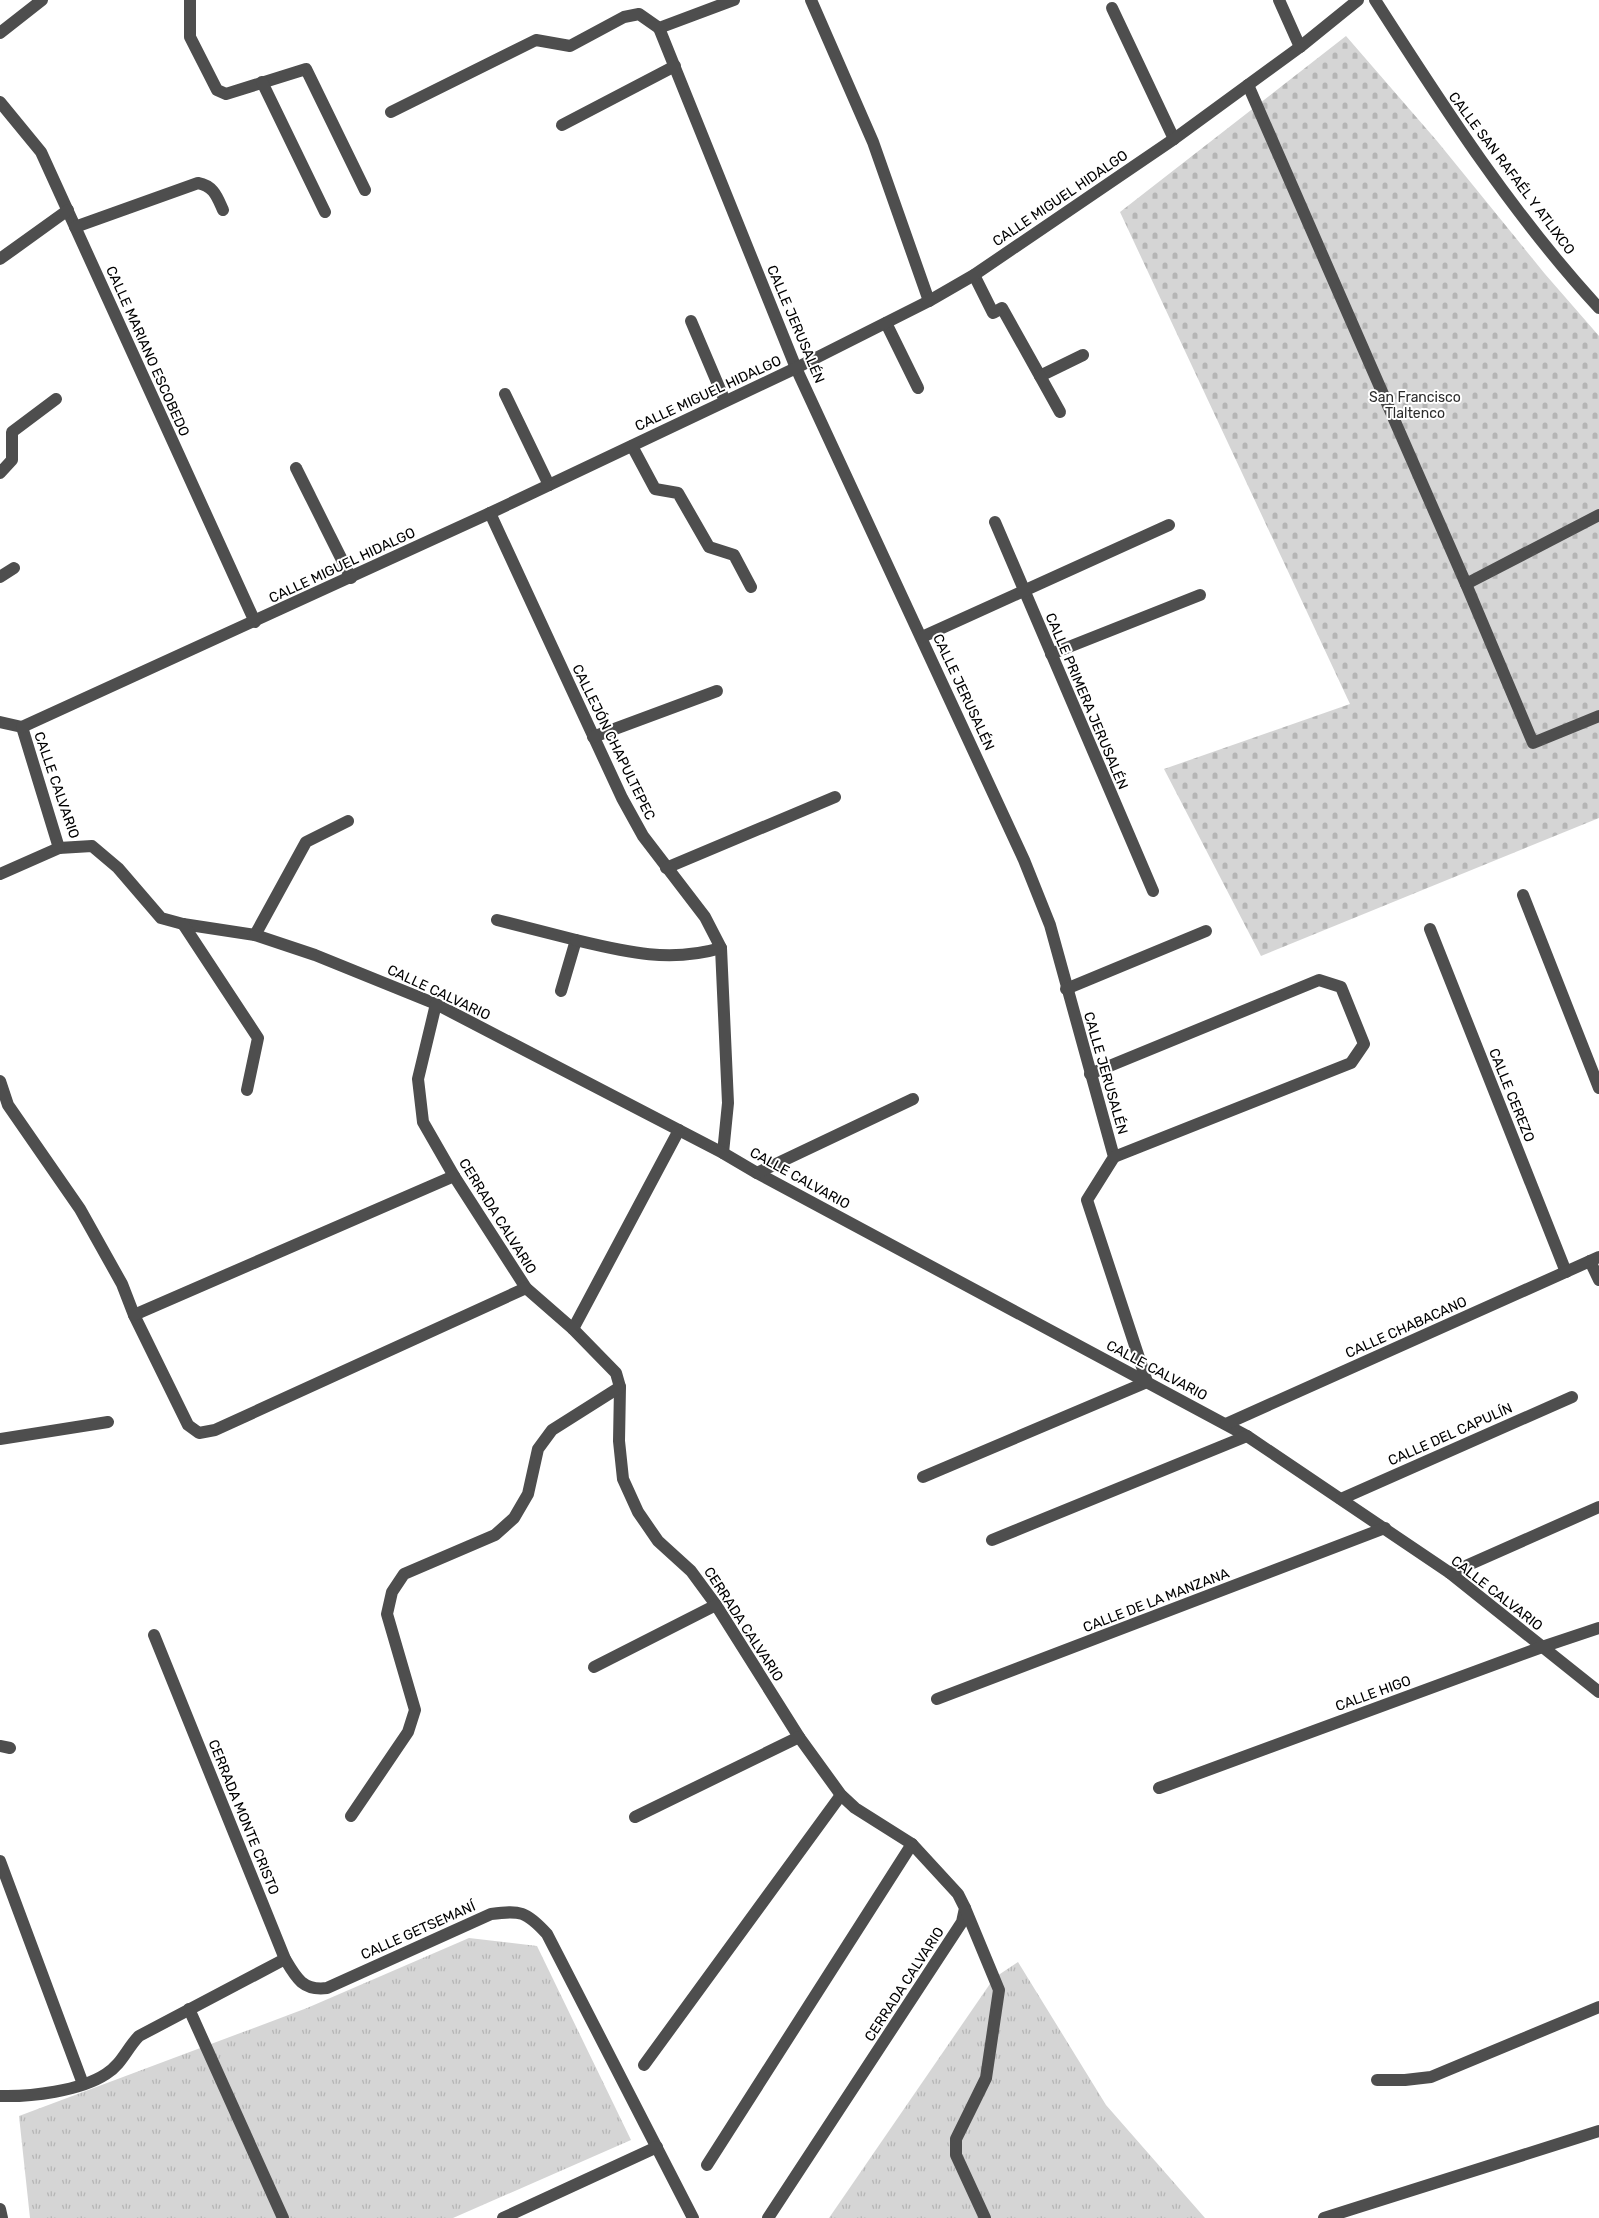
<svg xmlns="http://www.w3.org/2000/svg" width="1599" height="2218" viewBox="0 0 1599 2218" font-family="Rubik,sans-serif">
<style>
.grass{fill:url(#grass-tufts)}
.cemetery{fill:url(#cemetery-stones)}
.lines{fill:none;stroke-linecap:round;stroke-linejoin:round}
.minor{stroke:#4e4e4e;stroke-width:12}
.labels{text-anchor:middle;stroke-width:4;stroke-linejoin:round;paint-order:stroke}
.street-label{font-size:14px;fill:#000;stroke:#fff}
.park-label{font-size:14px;fill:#2c2c2c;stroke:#fff}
</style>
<defs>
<pattern id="grass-tufts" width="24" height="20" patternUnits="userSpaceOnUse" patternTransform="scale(1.25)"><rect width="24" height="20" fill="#d5d5d5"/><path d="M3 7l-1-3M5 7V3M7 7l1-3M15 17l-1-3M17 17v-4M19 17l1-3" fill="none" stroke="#b5b5b5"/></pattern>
<pattern id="cemetery-stones" width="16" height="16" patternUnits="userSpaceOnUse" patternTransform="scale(1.25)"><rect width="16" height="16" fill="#d5d5d5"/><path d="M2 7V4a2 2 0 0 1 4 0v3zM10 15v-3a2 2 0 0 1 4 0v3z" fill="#b5b5b5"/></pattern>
</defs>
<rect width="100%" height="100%" fill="#fff"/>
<g class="grass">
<polygon points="469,1938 537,1946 631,2140 453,2218 30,2218 19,2116 307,2008"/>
<polygon points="1018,1962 1106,2105 1205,2218 829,2218 994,1978"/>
</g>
<polygon class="cemetery" points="1346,36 1437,141 1545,274 1599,336 1599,818 1261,956 1164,769 1350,704 1120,212"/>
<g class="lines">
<g class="minor">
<polyline points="190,0 190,37 217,90 226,94 306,69 365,190"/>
<polyline points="811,0 873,142 929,301"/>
<polyline points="1279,0 1300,47"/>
<path d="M1375,0C1443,106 1513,215 1599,308"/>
<polyline points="1112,8 1174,139"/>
<polyline points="659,28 796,368 1024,860 1050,925 1114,1157 1087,1200 1147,1382 923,1477"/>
<polyline points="0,33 42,0"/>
<polyline points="262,82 325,212"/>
<polyline points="1248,85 1466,584 1599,515"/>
<polyline points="0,102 41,152 255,622"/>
<polyline points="391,112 536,40 570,46 624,17 639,14 659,28 734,0"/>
<polyline points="562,125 675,66"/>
<path d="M75,227L198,183C214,186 217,197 223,210"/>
<polyline points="0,259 68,210"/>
<polyline points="974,275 993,313 1002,308 1040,376 1083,355"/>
<polyline points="691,321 725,401"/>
<polyline points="886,323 918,388"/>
<polyline points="1040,376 1060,412"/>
<polyline points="505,394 549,485"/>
<polyline points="632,446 655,489 678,493 709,547 734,555 751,587"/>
<polyline points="296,468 351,578"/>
<polyline points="0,473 12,460 12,432 56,399"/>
<polyline points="490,513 622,798 643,836 705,917 721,948 728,1103 723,1153"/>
<polyline points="995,522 1153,891"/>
<polyline points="0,577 14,568"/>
<polyline points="1466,584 1533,743 1599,716"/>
<polyline points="922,637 1169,525"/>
<polyline points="1051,654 1200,595"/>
<polyline points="0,722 22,727"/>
<polyline points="22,727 59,848 92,846 118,868 161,918 183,924 255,935 315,955 436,1004 723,1153 757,1173 1247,1436 1450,1573 1599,1692"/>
<polyline points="22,727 490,513 796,368 929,301 974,275 1174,139 1300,47 1358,0"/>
<polyline points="593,737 717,691"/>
<polyline points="666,868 835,797"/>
<polyline points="0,874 59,848"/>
<polyline points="1523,895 1599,1088"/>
<polyline points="497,920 576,940 561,991"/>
<polyline points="183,924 258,1038 247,1090"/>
<polyline points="1430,929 1566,1272"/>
<polyline points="255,935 306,842 348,821"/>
<path d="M576,940C626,952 670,963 721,948"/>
<polyline points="1066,989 1206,931"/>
<polyline points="436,1004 418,1079 423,1122 454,1176 526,1288 573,1329 616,1373 620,1387 619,1441 623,1479 638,1512 658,1541 691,1571 716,1605 799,1737 841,1795 855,1808 912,1844 958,1894 965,1908 962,1922 768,2218"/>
<polyline points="1090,1074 1319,980 1341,987 1364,1044 1351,1063 1114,1157"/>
<polyline points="0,1081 8,1105 80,1209 122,1284 134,1315 188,1425 199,1433 215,1430 526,1288"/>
<polyline points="757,1173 913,1099"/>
<polyline points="1590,1261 1599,1280"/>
<polyline points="134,1315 454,1176"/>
<polyline points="573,1329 679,1130"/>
<polyline points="1226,1424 1599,1257"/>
<polyline points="0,1439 108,1422"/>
<polyline points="1341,1499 1572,1397"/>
<polyline points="992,1540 1247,1436"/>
<polyline points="1450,1573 1599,1507"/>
<path d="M154,1635L285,1959C296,1978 303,1991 327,1988L491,1914C520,1910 526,1911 547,1934L693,2218"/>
<polyline points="594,1667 716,1605"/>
<polyline points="937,1699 1385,1528"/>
<polyline points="0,1746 10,1748"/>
<polyline points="1159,1788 1542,1647 1599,1628"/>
<polyline points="351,1816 408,1732 415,1710 387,1614 392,1592 404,1574 495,1535 514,1518 528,1494 538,1449 552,1430 620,1387"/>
<polyline points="635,1817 799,1737"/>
<polyline points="0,1861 83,2084"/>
<polyline points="965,1908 999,1990 986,2078 956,2139 956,2155 985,2218"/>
<polyline points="189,2009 283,2218"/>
<polyline points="644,2065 841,1795"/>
<polyline points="1377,2080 1405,2080 1431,2077 1599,2007"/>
<path d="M0,2096C31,2097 80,2091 106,2074C122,2064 127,2048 139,2036L285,1959"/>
<polyline points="707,2165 912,1844"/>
<polyline points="0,2209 2,2218"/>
<polyline points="503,2218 657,2147"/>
<polyline points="1324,2218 1599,2131"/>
</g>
</g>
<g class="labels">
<g class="street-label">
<text transform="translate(1512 173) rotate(53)" y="5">CALLE SAN RAFAÉL Y ATLIXCO</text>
<text transform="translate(1060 198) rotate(-34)" y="5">CALLE MIGUEL HIDALGO</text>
<text transform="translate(796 324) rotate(67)" y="5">CALLE JERUSALÉN</text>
<text transform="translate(148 351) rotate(66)" y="5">CALLE MARIANO ESCOBEDO</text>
<text transform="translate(708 393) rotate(-25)" y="5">CALLE MIGUEL HIDALGO</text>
<text transform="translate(342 565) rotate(-25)" y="5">CALLE MIGUEL HIDALGO</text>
<text transform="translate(964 692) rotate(65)" y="5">CALLE JERUSALÉN</text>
<text transform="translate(1087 701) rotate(67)" y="5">CALLE PRIMERA JERUSALÉN</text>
<text transform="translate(614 742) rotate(64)" y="5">CALLEJÓN CHAPULTEPEC</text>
<text transform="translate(57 785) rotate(71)" y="5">CALLE CALVARIO</text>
<text transform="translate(439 992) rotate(25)" y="5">CALLE CALVARIO</text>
<text transform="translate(1106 1073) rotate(74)" y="5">CALLE JERUSALÉN</text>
<text transform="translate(1512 1095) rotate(68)" y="5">CALLE CEREZO</text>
<text transform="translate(800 1178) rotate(29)" y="5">CALLE CALVARIO</text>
<text transform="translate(498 1216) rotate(58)" y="5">CERRADA CALVARIO</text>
<text transform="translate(1406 1327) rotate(-24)" y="5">CALLE CHABACANO</text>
<text transform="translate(1157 1370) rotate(28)" y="5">CALLE CALVARIO</text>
<text transform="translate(1450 1434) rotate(-24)" y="5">CALLE DEL CAPULÍN</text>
<text transform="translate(1497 1593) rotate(38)" y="5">CALLE CALVARIO</text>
<text transform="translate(1156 1600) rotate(-21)" y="5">CALLE DE LA MANZANA</text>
<text transform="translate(744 1624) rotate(57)" y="5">CERRADA CALVARIO</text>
<text transform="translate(1373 1693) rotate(-20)" y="5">CALLE HIGO</text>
<text transform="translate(244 1817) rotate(68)" y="5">CERRADA MONTE CRISTO</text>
<text transform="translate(418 1930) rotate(-24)" y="5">CALLE GETSEMANÍ</text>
<text transform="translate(904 1984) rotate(-57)" y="5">CERRADA CALVARIO</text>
</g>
<g class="park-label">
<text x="1415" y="402">San Francisco<tspan x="1415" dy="16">Tlaltenco</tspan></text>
</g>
</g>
</svg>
